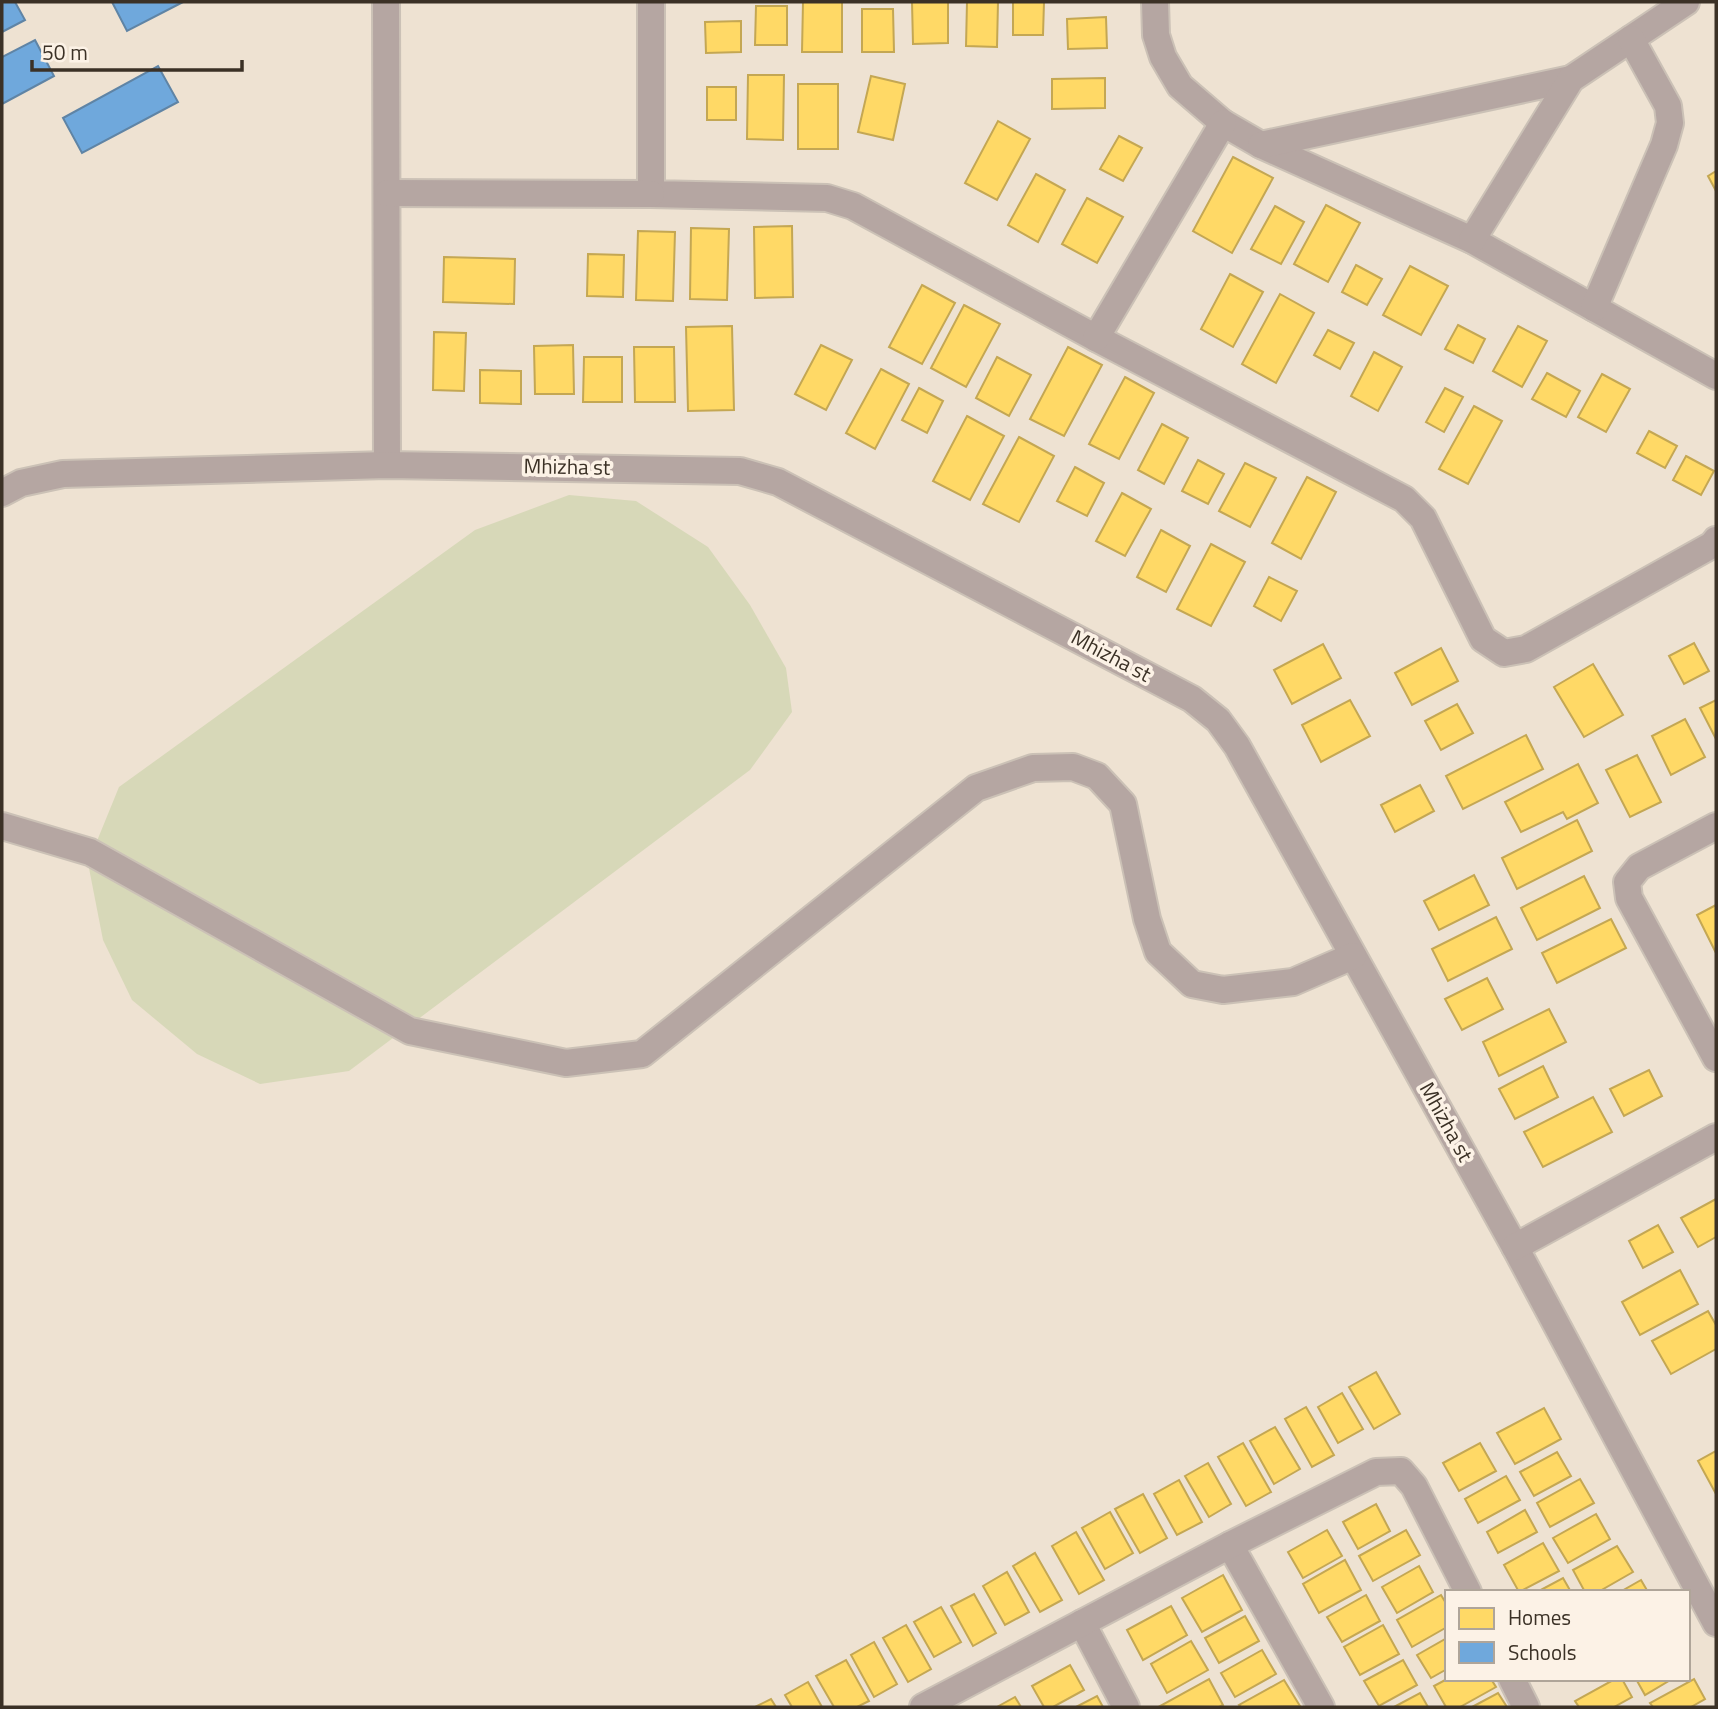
<svg xmlns="http://www.w3.org/2000/svg" width="1718" height="1709" viewBox="0 0 1718 1709" font-family="'Titillium Web',sans-serif">
<style>
.green{fill:#d7d8b8}
.homes{fill:#ffd966;stroke:#c4a753;stroke-width:2}
.schools{fill:#6fa8dc;stroke:#5f84a5;stroke-width:2}
.lines{fill:none;stroke-linecap:round;stroke-linejoin:round}
.minor-casing{stroke:#cbc1b6;stroke-width:30}
.minor{stroke:#b5a6a2;stroke-width:26}
.labels{text-anchor:middle;stroke-width:7;stroke-linejoin:round;paint-order:stroke}
.street-label{font-size:21px;fill:#3b3126;stroke:#fcf2e6}
</style>
<rect width="100%" height="100%" fill="#eee2d2"/>
<polygon class="green" points="569,495 636,501 708,547 750,605 786,668 792,712 750,770 349,1071 260,1084 197,1054 132,1000 103,940 88,863 119,787 475,530"/>
<g class="homes">
<polygon points="803,2 842,2 842,52 802,52"/>
<polygon points="912,2 948,2 948,43 913,44"/>
<polygon points="967,2 998,2 997,47 966,46"/>
<polygon points="1013,2 1044,2 1043,35 1013,35"/>
<polygon points="756,6 787,6 787,45 755,45"/>
<polygon points="862,9 893,9 894,52 862,52"/>
<polygon points="1106,17 1107,48 1068,49 1067,19"/>
<polygon points="741,21 741,52 706,53 705,22"/>
<polygon points="748,75 784,75 783,140 747,139"/>
<polygon points="871,76 905,84 893,140 858,132"/>
<polygon points="1105,78 1105,108 1052,109 1052,79"/>
<rect x="798" y="84" width="40" height="65"/>
<rect x="707" y="87" width="29" height="33"/>
<polygon points="998,121 1030,139 997,200 965,183"/>
<polygon points="1119,136 1142,148 1123,181 1100,169"/>
<polygon points="1233,157 1273,178 1232,253 1193,231"/>
<polygon points="1716,171 1716,191 1708,176"/>
<polygon points="1036,174 1065,190 1038,242 1008,225"/>
<polygon points="1087,198 1123,217 1097,263 1062,244"/>
<polygon points="1326,205 1360,223 1328,282 1294,264"/>
<polygon points="1275,206 1304,222 1281,264 1251,249"/>
<polygon points="792,226 793,297 755,298 754,227"/>
<polygon points="691,228 729,229 727,300 690,299"/>
<polygon points="638,231 675,232 673,301 636,300"/>
<polygon points="588,254 624,255 623,297 587,296"/>
<polygon points="444,257 515,259 514,304 443,302"/>
<polygon points="1356,265 1382,279 1367,305 1342,292"/>
<polygon points="1410,266 1448,286 1421,335 1383,315"/>
<polygon points="1230,274 1263,292 1233,347 1201,329"/>
<polygon points="922,285 955,303 922,364 889,347"/>
<polygon points="1280,294 1314,313 1276,383 1242,364"/>
<polygon points="964,305 1000,324 966,387 931,368"/>
<polygon points="1458,325 1485,339 1473,363 1445,349"/>
<polygon points="732,326 734,410 688,411 686,327"/>
<polygon points="1518,326 1547,341 1522,387 1493,371"/>
<polygon points="1328,330 1354,343 1340,369 1314,355"/>
<polygon points="434,332 466,333 464,391 433,390"/>
<polygon points="573,345 574,394 535,394 534,346"/>
<polygon points="821,345 852,360 826,410 795,394"/>
<polygon points="634,347 674,347 675,402 635,402"/>
<polygon points="1068,347 1102,365 1064,436 1030,419"/>
<polygon points="1374,352 1402,367 1378,411 1351,396"/>
<polygon points="584,357 622,357 622,402 583,402"/>
<polygon points="997,357 1031,375 1009,416 976,398"/>
<polygon points="881,369 909,384 875,449 846,433"/>
<polygon points="480,370 521,371 521,404 480,403"/>
<polygon points="1547,373 1580,391 1566,417 1532,399"/>
<polygon points="1602,374 1630,389 1606,432 1578,417"/>
<polygon points="1125,377 1154,393 1119,459 1089,444"/>
<polygon points="919,388 943,401 927,433 902,420"/>
<polygon points="1445,388 1463,397 1444,432 1426,422"/>
<polygon points="1474,406 1502,421 1468,484 1439,469"/>
<polygon points="967,416 1004,436 970,500 933,481"/>
<polygon points="1162,424 1188,438 1164,484 1138,470"/>
<polygon points="1649,431 1677,446 1665,468 1637,453"/>
<polygon points="1019,437 1054,456 1019,522 983,504"/>
<polygon points="1686,456 1714,471 1701,495 1673,480"/>
<polygon points="1198,460 1224,474 1208,504 1182,491"/>
<polygon points="1245,463 1276,478 1250,527 1219,511"/>
<polygon points="1075,467 1104,483 1087,516 1057,501"/>
<polygon points="1307,477 1336,492 1301,559 1272,543"/>
<polygon points="1122,493 1151,509 1125,556 1096,541"/>
<polygon points="1161,530 1190,546 1166,592 1137,577"/>
<polygon points="1211,544 1245,562 1211,626 1177,609"/>
<polygon points="1269,577 1297,591 1281,621 1254,606"/>
<polygon points="1694,643 1709,671 1684,684 1669,656"/>
<polygon points="1323,644 1341,678 1292,704 1274,670"/>
<polygon points="1441,648 1458,681 1412,705 1395,673"/>
<polygon points="1593,664 1623,715 1584,737 1554,687"/>
<polygon points="1350,700 1370,736 1321,762 1302,725"/>
<polygon points="1716,700 1716,739 1700,708"/>
<polygon points="1457,704 1473,733 1441,750 1425,721"/>
<polygon points="1685,719 1705,757 1671,775 1652,736"/>
<polygon points="1526,735 1543,769 1463,809 1446,776"/>
<polygon points="1637,755 1661,802 1630,817 1606,770"/>
<polygon points="1578,764 1598,803 1567,819 1563,812 1521,832 1505,802"/>
<polygon points="1420,785 1434,811 1395,832 1381,805"/>
<polygon points="1577,820 1592,851 1517,889 1502,858"/>
<polygon points="1474,875 1489,905 1439,930 1424,901"/>
<polygon points="1584,876 1600,908 1537,940 1521,908"/>
<polygon points="1716,905 1716,953 1697,915"/>
<polygon points="1496,917 1512,949 1448,981 1432,949"/>
<polygon points="1611,919 1626,948 1557,983 1542,953"/>
<polygon points="1487,978 1503,1009 1462,1030 1445,999"/>
<polygon points="1549,1009 1566,1042 1499,1076 1483,1042"/>
<polygon points="1543,1066 1558,1097 1515,1119 1499,1089"/>
<polygon points="1649,1070 1662,1096 1624,1116 1610,1089"/>
<polygon points="1593,1097 1612,1132 1543,1167 1524,1132"/>
<polygon points="1716,1199 1716,1237 1698,1247 1681,1218"/>
<polygon points="1658,1225 1673,1252 1643,1268 1629,1241"/>
<polygon points="1680,1270 1698,1304 1640,1335 1622,1302"/>
<polygon points="1708,1311 1716,1325 1716,1349 1671,1374 1652,1341"/>
<polygon points="1376,1372 1400,1414 1374,1429 1349,1387"/>
<polygon points="1342,1393 1363,1429 1338,1443 1318,1407"/>
<polygon points="1306,1407 1334,1455 1312,1467 1285,1419"/>
<polygon points="1544,1408 1561,1439 1515,1464 1497,1433"/>
<polygon points="1275,1427 1300,1469 1274,1484 1250,1441"/>
<polygon points="1243,1443 1271,1492 1246,1506 1218,1457"/>
<polygon points="1480,1443 1496,1471 1459,1491 1443,1463"/>
<polygon points="1716,1451 1716,1494 1698,1461"/>
<polygon points="1557,1452 1571,1476 1534,1496 1520,1472"/>
<polygon points="1208,1463 1231,1504 1209,1517 1185,1476"/>
<polygon points="1506,1476 1520,1500 1478,1523 1465,1499"/>
<polygon points="1580,1479 1594,1503 1550,1527 1537,1503"/>
<polygon points="1179,1480 1202,1522 1177,1535 1154,1494"/>
<polygon points="1143,1494 1167,1538 1140,1553 1115,1509"/>
<polygon points="1376,1504 1390,1531 1358,1549 1343,1522"/>
<polygon points="1525,1510 1537,1532 1498,1553 1487,1532"/>
<polygon points="1110,1512 1133,1553 1105,1569 1082,1528"/>
<polygon points="1596,1514 1610,1539 1568,1563 1553,1538"/>
<polygon points="1327,1530 1342,1556 1303,1578 1288,1552"/>
<polygon points="1406,1530 1420,1555 1373,1581 1359,1556"/>
<polygon points="1076,1532 1104,1580 1079,1594 1052,1546"/>
<polygon points="1543,1543 1559,1571 1519,1592 1504,1565"/>
<polygon points="1617,1546 1633,1572 1598,1592 1585,1592 1573,1570"/>
<polygon points="1035,1553 1062,1600 1040,1612 1013,1566"/>
<polygon points="1345,1560 1361,1590 1319,1613 1303,1584"/>
<polygon points="1419,1566 1433,1592 1397,1613 1382,1587"/>
<polygon points="1007,1572 1029,1612 1005,1625 983,1586"/>
<polygon points="1223,1575 1242,1610 1202,1632 1182,1598"/>
<polygon points="1563,1578 1571,1592 1537,1592"/>
<polygon points="1641,1580 1648,1592 1620,1592"/>
<polygon points="974,1594 996,1633 973,1646 951,1606"/>
<polygon points="1366,1595 1380,1621 1342,1642 1327,1617"/>
<polygon points="1441,1595 1447,1605 1447,1627 1412,1647 1397,1620"/>
<polygon points="1171,1606 1187,1635 1143,1660 1127,1630"/>
<polygon points="941,1607 961,1642 934,1657 914,1622"/>
<polygon points="1245,1616 1259,1641 1219,1663 1205,1638"/>
<polygon points="906,1625 931,1669 908,1682 883,1638"/>
<polygon points="1383,1625 1399,1654 1360,1675 1344,1647"/>
<polygon points="1447,1638 1447,1669 1431,1678 1417,1655"/>
<polygon points="1191,1641 1208,1670 1167,1693 1151,1664"/>
<polygon points="874,1642 897,1684 874,1697 851,1655"/>
<polygon points="1262,1650 1276,1674 1235,1697 1221,1673"/>
<polygon points="846,1660 869,1701 857,1707 834,1707 816,1676"/>
<polygon points="1403,1660 1417,1685 1379,1706 1364,1681"/>
<polygon points="1070,1665 1084,1690 1053,1707 1044,1707 1032,1686"/>
<polygon points="1209,1679 1223,1705 1219,1707 1160,1706"/>
<polygon points="1447,1679 1491,1679 1496,1687 1460,1707 1446,1707 1434,1686"/>
<polygon points="1615,1679 1622,1679 1632,1697 1614,1707 1579,1707 1575,1701"/>
<polygon points="1636,1679 1672,1679 1645,1695"/>
<polygon points="1694,1679 1705,1699 1691,1707 1653,1707 1650,1703"/>
<polygon points="1284,1680 1300,1706 1241,1707 1239,1705"/>
<polygon points="808,1682 822,1707 792,1707 785,1695"/>
<polygon points="1420,1693 1428,1707 1394,1707"/>
<polygon points="1498,1693 1507,1707 1472,1707"/>
<polygon points="1097,1696 1103,1707 1076,1707"/>
<polygon points="1015,1697 1021,1707 997,1707"/>
<polygon points="771,1699 776,1707 755,1707"/>
</g>
<g class="schools">
<polygon points="2,2 15,2 25,20 2,32"/>
<polygon points="112,2 183,2 127,31"/>
<polygon points="35,40 54,76 2,104 2,57"/>
<polygon points="158,66 178,102 82,153 63,118"/>
</g>
<g class="lines">
<defs>
<g id="minor">
<polyline points="386,2 387,465"/>
<polyline points="651,2 651,194 827,198 853,206 1096,338 1404,499 1423,518 1483,639 1504,653 1526,649 1712,545 1716,540"/>
<polyline points="1155,2 1156,35 1163,57 1180,86 1223,123 1261,145 1472,240 1716,376"/>
<polyline points="1261,145 1571,79"/>
<polyline points="388,193 651,194"/>
<polyline points="1472,240 1571,79 1686,2"/>
<polyline points="1594,308 1664,145 1670,123 1668,106 1631,39"/>
<polyline points="1096,338 1223,123"/>
<polyline points="2,493 21,483 63,474 387,465 740,471 778,482 1192,699 1218,720 1237,746 1515,1247 1716,1623"/>
<polyline points="2,826 90,852 410,1031 566,1063 642,1054 976,788 1033,768 1073,767 1097,776 1123,804 1147,919 1158,952 1192,984 1223,990 1293,982 1353,956"/>
<polyline points="1716,826 1639,867 1627,882 1629,898 1716,1058"/>
<polyline points="1515,1247 1716,1137"/>
<polyline points="1230,1545 1321,1707"/>
<polyline points="1082,1623 1126,1707"/>
<polyline points="1512,1679 1526,1707"/>
<polyline points="923,1707 1230,1545 1376,1472 1401,1471 1414,1486 1468,1592"/>
</g>
</defs>
<use href="#minor" class="minor-casing"/>
<use href="#minor" class="minor"/>
</g>
<g class="labels">
<g class="street-label">
<text transform="translate(567 467) rotate(1)" y="7">Mhizha st</text>
<text transform="translate(1111 656) rotate(28)" y="7">Mhizha st</text>
<text transform="translate(1446 1122) rotate(61)" y="7">Mhizha st</text>
</g>
</g>
<rect width="1718" height="1709" fill="none" stroke="#3b3126" stroke-width="7"/>
<rect x="1445" y="1590" width="245" height="91" fill="#fcf2e6" stroke="#afa599" stroke-width="2"/>
<rect x="1459" y="1608" width="35" height="21" fill="#ffd966" stroke="#afa599" stroke-width="2"/>
<text x="1508" y="1625" font-size="21" fill="#3b3126">Homes</text>
<rect x="1459" y="1642" width="35" height="21" fill="#6fa8dc" stroke="#afa599" stroke-width="2"/>
<text x="1508" y="1660" font-size="21" fill="#3b3126">Schools</text>
<path d="M32 60v10h210v-10" fill="none" stroke="#3b3126" stroke-width="3.5"/>
<text x="42" y="60" font-size="21" fill="#3b3126" stroke="#fcf2e6" stroke-width="5" paint-order="stroke">50 m</text>
</svg>
